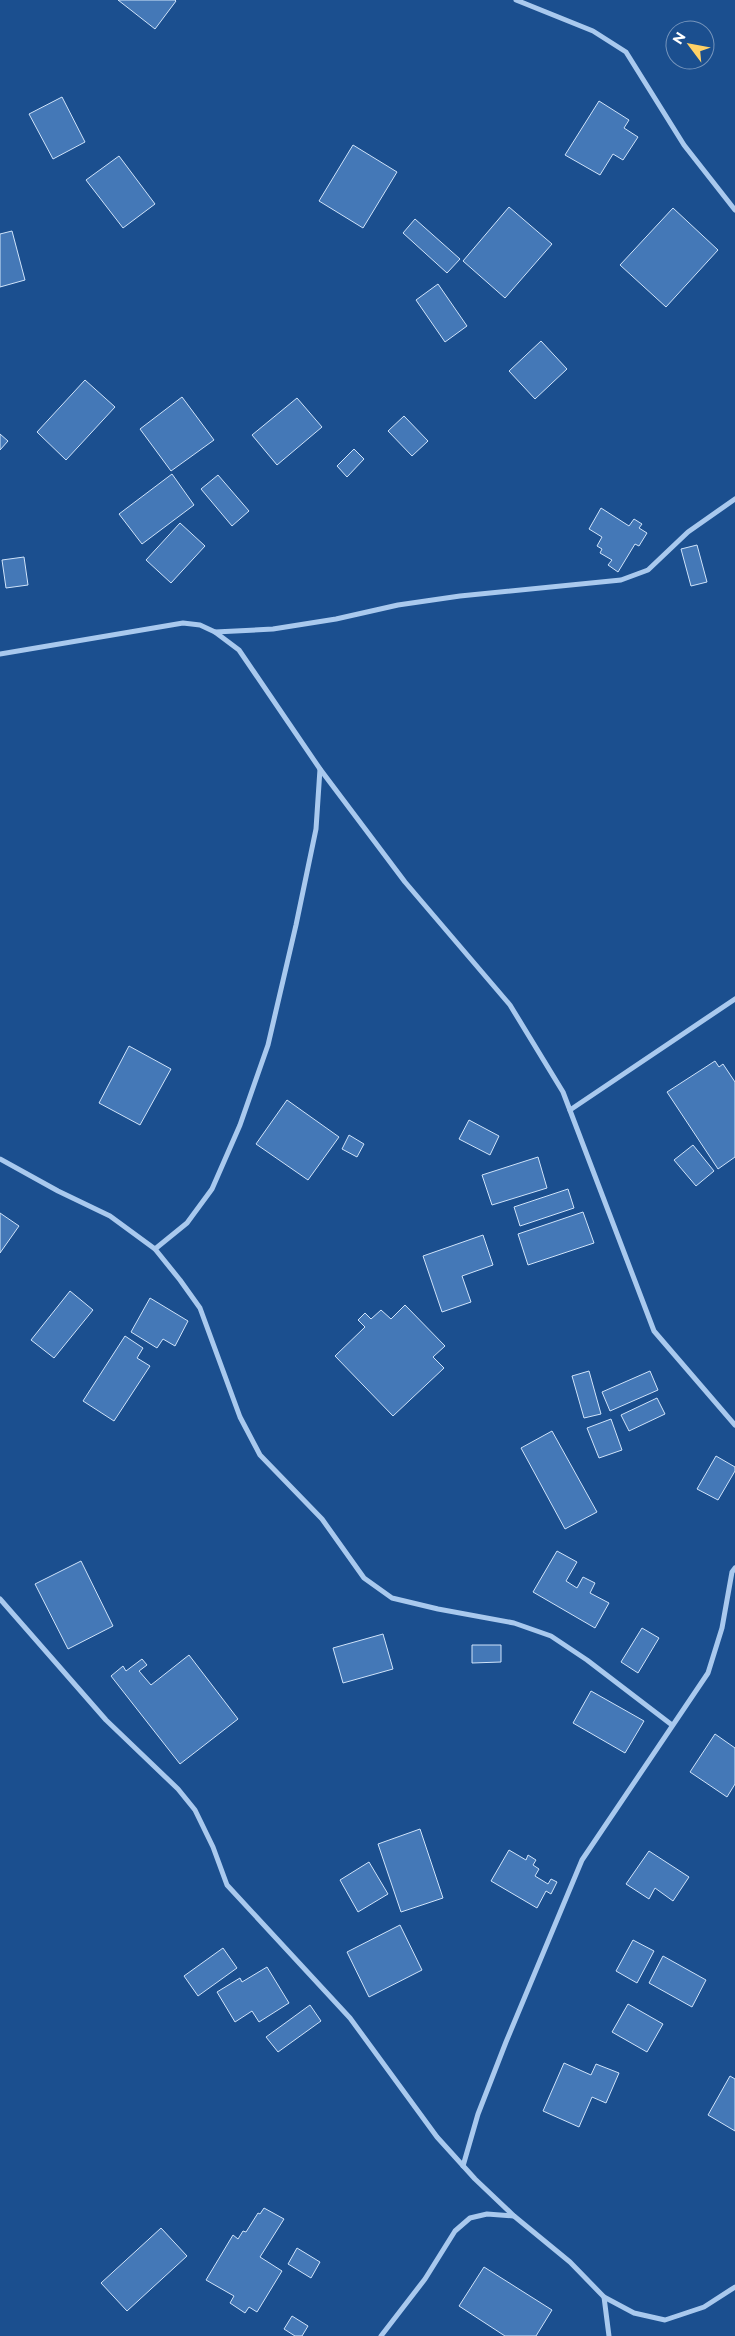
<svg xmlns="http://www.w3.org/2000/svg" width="735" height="2336" viewBox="0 0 735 2336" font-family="Montserrat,sans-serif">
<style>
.building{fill:#4478b7;stroke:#cfe3fa}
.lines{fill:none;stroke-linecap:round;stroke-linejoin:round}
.minor{stroke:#a9c9ee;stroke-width:5}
</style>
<rect width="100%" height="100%" fill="#1b4f8f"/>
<g class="building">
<polygon points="118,0 175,0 176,1 155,29"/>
<polygon points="62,97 85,142 53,159 29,114"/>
<polygon points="599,101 629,120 624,128 638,137 623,160 613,154 600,175 565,155"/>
<polygon points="353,145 397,172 363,228 319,201"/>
<polygon points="119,156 155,204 123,228 86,180"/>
<polygon points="509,207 552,244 505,298 463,261"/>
<polygon points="673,208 718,250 666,307 620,265"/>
<polygon points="415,219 460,259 447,273 403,233"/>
<polygon points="12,231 25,280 0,287 0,234"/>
<polygon points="438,284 467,326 445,342 416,300"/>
<polygon points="541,341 567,369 535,399 509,371"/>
<polygon points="85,380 115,407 66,460 37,432"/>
<polygon points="182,397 214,440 171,471 140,429"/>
<polygon points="297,398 322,427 277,465 252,435"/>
<polygon points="404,416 428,441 412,456 388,431"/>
<polygon points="0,434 8,441 0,450"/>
<polygon points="354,449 364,459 347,477 337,466"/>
<polygon points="172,474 194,505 142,544 119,514"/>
<polygon points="218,475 249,511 232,526 201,489"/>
<polygon points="601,508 629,526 634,519 642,524 639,528 647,533 639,546 635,544 618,572 608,565 612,560 600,553 602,549 597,546 602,537 589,529"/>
<polygon points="180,523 205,546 171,583 146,560"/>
<polygon points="697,545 707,582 691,586 681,549"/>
<polygon points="24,557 28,585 6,588 2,560"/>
<polygon points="129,1046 171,1069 140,1125 99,1103"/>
<polygon points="715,1061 719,1067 723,1064 735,1082 735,1157 718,1169 667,1092"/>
<polygon points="287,1100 339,1137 308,1180 256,1144"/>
<polygon points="469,1120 499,1136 490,1155 459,1139"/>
<polygon points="349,1135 364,1144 357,1157 342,1149"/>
<polygon points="693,1145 714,1171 696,1186 674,1160"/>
<polygon points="538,1157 547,1188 492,1205 482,1175"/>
<polygon points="568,1189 574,1208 520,1226 514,1207"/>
<polygon points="583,1212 594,1243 528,1265 518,1234"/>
<polygon points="0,1213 19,1226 0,1253"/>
<polygon points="483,1235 493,1265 462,1276 471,1302 442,1312 423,1256"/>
<polygon points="70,1291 93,1310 54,1358 31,1340"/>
<polygon points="150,1298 188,1321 175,1346 163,1339 157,1348 131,1332"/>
<polygon points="405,1305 445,1346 433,1357 444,1368 393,1416 335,1356 365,1327 358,1320 365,1313 371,1319 381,1310 391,1319"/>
<polygon points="125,1336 143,1348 137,1358 150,1366 114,1421 83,1401"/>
<polygon points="589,1371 601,1414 584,1418 572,1376"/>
<polygon points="650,1371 658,1390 610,1411 602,1392"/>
<polygon points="657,1398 665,1414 629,1431 621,1415"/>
<polygon points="611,1419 622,1450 599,1458 587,1428"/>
<polygon points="552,1431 597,1512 565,1529 521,1448"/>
<polygon points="716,1456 735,1467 735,1471 718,1500 697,1489"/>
<polygon points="557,1551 577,1562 566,1581 577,1588 583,1577 595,1583 590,1593 609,1603 595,1628 533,1592"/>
<polygon points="81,1561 113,1626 68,1649 35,1584"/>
<polygon points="642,1628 659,1638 638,1673 621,1662"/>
<polygon points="383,1634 393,1669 343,1683 333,1648"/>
<polygon points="472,1645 501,1645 501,1662 472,1663"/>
<polygon points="189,1655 238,1719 180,1764 111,1676 123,1666 126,1671 142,1659 147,1665 139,1671 151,1685"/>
<polygon points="591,1691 644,1721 625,1753 573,1723"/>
<polygon points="715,1734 735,1748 735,1784 727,1797 690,1772"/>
<polygon points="420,1829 443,1898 401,1912 378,1844"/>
<polygon points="509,1850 526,1860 528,1855 536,1860 533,1865 539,1869 535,1876 548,1884 551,1879 557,1882 551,1894 546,1891 537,1908 491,1881"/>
<polygon points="649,1851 689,1877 673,1901 655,1888 649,1899 626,1884"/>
<polygon points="369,1862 388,1894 358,1912 340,1880"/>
<polygon points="400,1925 422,1970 369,1997 347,1952"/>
<polygon points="633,1940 654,1951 637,1983 616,1971"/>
<polygon points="223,1948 237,1968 198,1996 184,1976"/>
<polygon points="663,1956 706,1980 692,2007 649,1983"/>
<polygon points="267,1967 289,2003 259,2022 252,2011 235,2022 217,1992 240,1978 242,1982"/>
<polygon points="628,2004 663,2024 647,2052 612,2032"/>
<polygon points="310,2005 321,2021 278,2052 266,2037"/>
<polygon points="564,2063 591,2075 596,2064 619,2073 606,2103 592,2097 579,2127 543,2111"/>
<polygon points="730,2076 735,2079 735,2131 708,2115"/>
<polygon points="264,2208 284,2219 260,2257 282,2271 257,2312 249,2307 245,2313 230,2303 234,2296 206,2280 233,2235 238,2239 243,2231 246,2232 258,2213 260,2214"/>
<polygon points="161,2228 187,2256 127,2311 101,2283"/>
<polygon points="297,2248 320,2262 311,2278 288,2264"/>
<polygon points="484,2267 552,2310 536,2336 505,2336 459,2306"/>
<polygon points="292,2316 308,2326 302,2336 295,2336 284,2329"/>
</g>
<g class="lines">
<g class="minor">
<polyline points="516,0 593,31 626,52 684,145 735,210"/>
<polyline points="215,632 273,629 336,619 398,605 460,596 621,580 648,570 688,532 735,499"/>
<polyline points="0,654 183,623 200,625 215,632 239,650 320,769 405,882 510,1005 563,1092 654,1331 735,1425"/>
<polyline points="570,1110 735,999"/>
<polyline points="0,1159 58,1191 110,1216 155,1249 180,1280 200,1308 240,1417 260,1455 322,1519 364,1578 392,1598 438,1609 514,1623 551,1636 587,1660 672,1725"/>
<polyline points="155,1249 187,1223 212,1189 240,1125 268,1045 296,925 316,829 320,769"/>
<polyline points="0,1599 106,1720 178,1789 195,1810 213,1847 227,1885 350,2018 437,2137 475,2179 514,2216 570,2262 604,2297 634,2313 665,2320 704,2307 735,2287"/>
<polyline points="463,2166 478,2114 506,2042 582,1860 708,1673 722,1628 732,1572 735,1568"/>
<polyline points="604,2297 609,2336"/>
<polyline points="381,2336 425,2279 455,2231 470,2218 487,2214 514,2216"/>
</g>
</g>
<g transform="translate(690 45) rotate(302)"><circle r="24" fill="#1b4f8f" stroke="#7695bc"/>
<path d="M0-4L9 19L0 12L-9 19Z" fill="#ffd166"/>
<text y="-8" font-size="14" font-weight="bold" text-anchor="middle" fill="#ffffff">N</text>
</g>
</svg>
